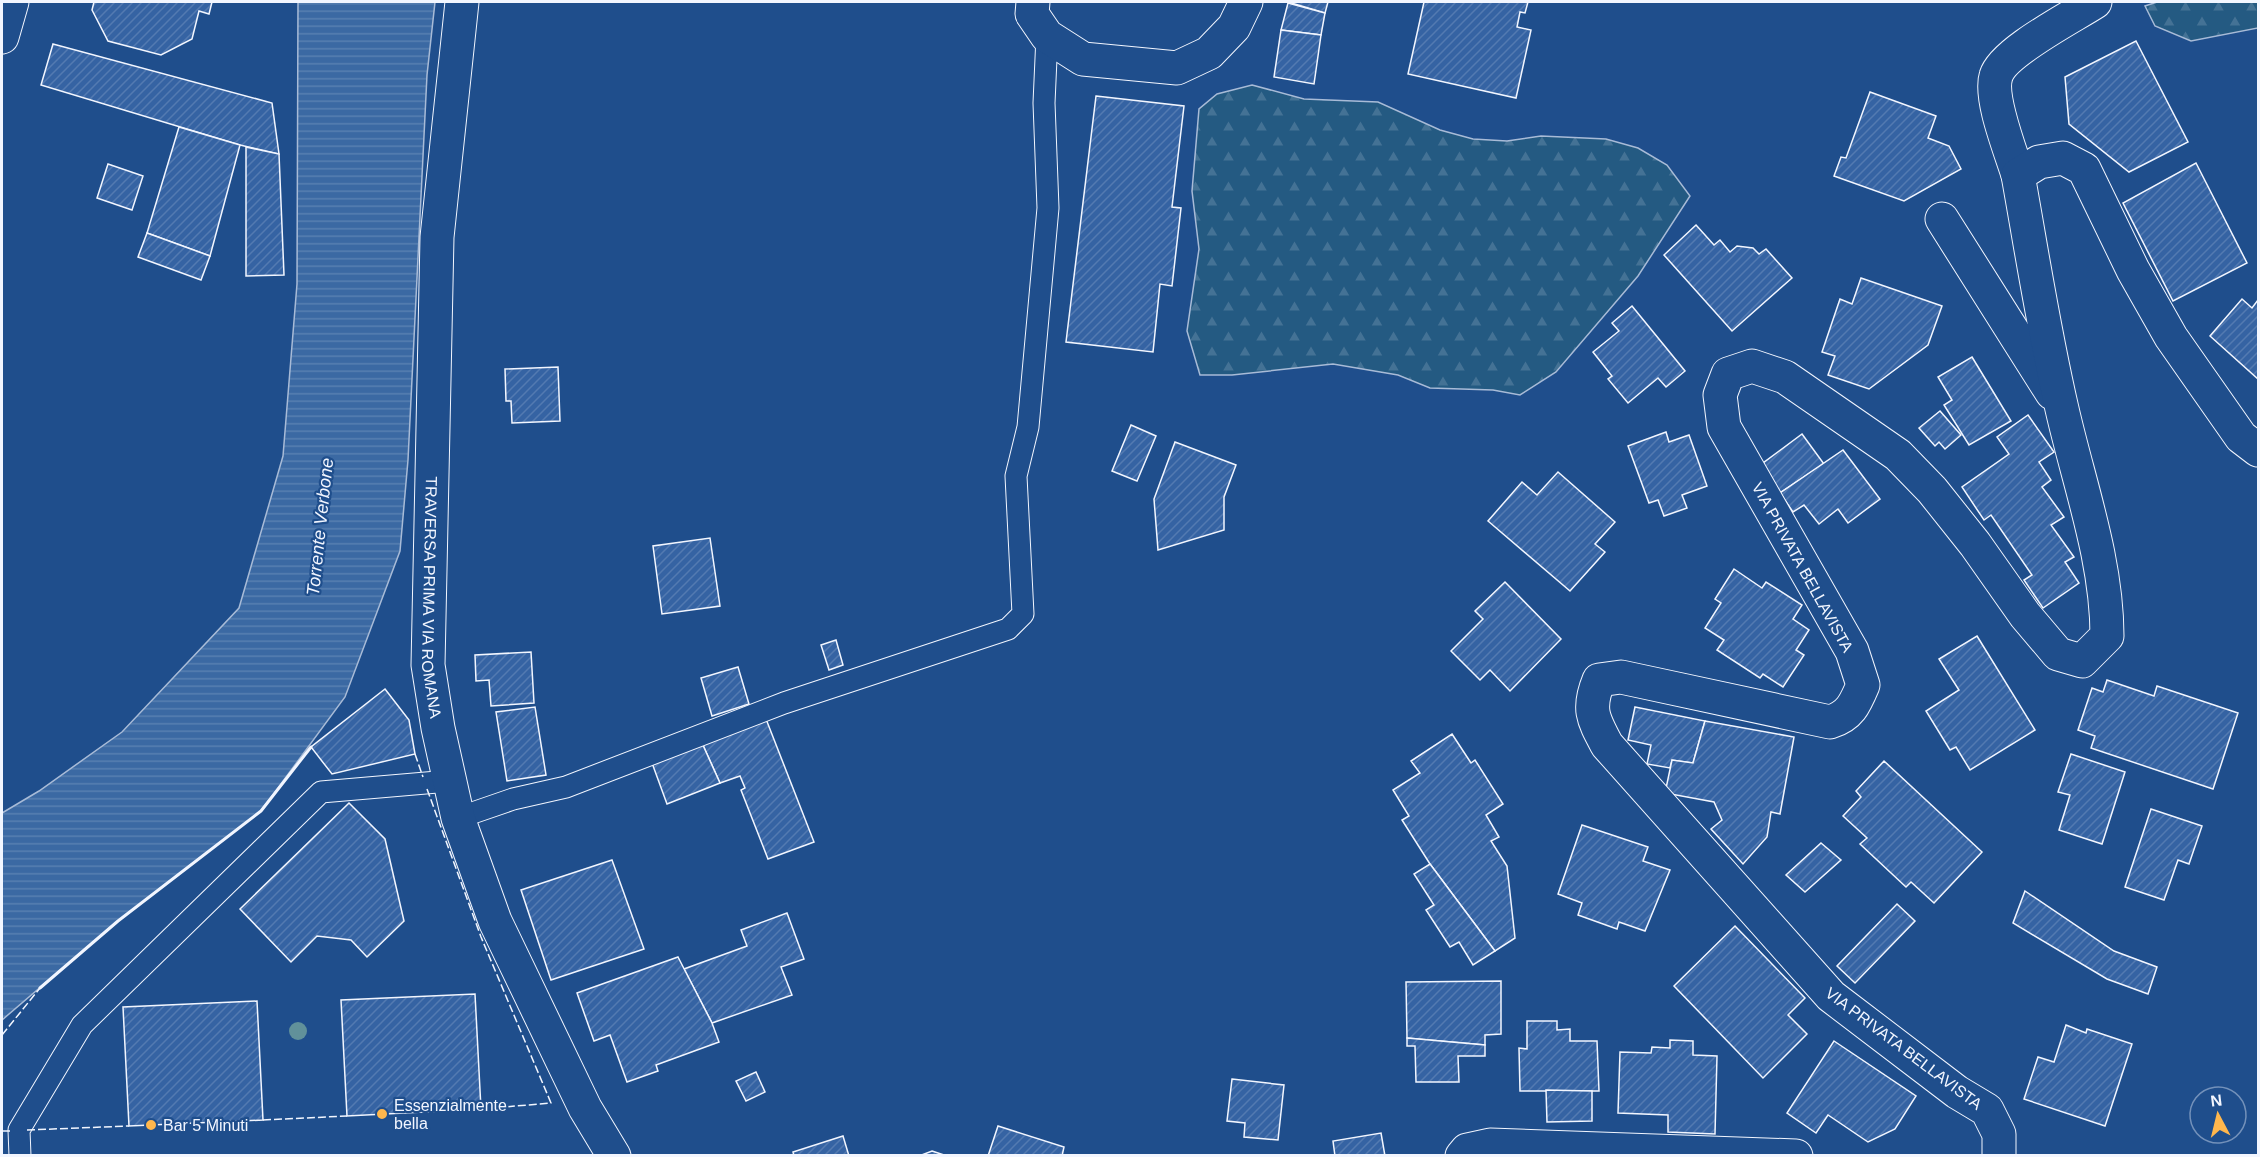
<svg xmlns="http://www.w3.org/2000/svg" width="2260" height="1157" viewBox="0 0 2260 1157" font-family="Helvetica,sans-serif">
<style>
.forest{fill:url(#forest-firs);stroke:#a8bbd7;stroke-width:1.5}
.water{fill:url(#water-rules);stroke:#a8bbd7;stroke-width:1.5}
.building{fill:url(#building-hatch);stroke:#f2f6ff;stroke-width:1.5}
.lines{fill:none;stroke-linecap:round;stroke-linejoin:round}
.service-casing{stroke:#f2f6ff;stroke-width:23}
.minor-casing{stroke:#f2f6ff;stroke-width:35}
.secondary-casing{stroke:#f2f6ff;stroke-width:35}
.service{stroke:#1f4e8c;stroke-width:21}
.minor{stroke:#1f4e8c;stroke-width:33}
.secondary{stroke:#1f4e8c;stroke-width:33}
.fence{stroke:#f2f6ff;stroke-width:1.5;stroke-dasharray:8 3;stroke-linecap:butt}
.wall{stroke:#f2f6ff;stroke-width:3}
.tree{fill:#61919a}
.poi-dot{fill:#ffb74d;stroke:#1f4e8c;stroke-width:2}
.labels{text-anchor:middle;stroke-width:4.5;stroke-linejoin:round;paint-order:stroke}
.street-label{font-size:16px;fill:#f2f6ff;stroke:#1f4e8c}
.poi-label{font-size:16px;fill:#f2f6ff;stroke:#1f4e8c;text-anchor:start}
.water-label{font-size:18px;font-style:italic;fill:#f2f6ff;stroke:#1f4e8c}
</style>
<defs>
<pattern id="forest-firs" width="22" height="20" patternUnits="userSpaceOnUse" patternTransform="scale(1.5)"><rect width="22" height="20" fill="#245a82"/><path d="M5 1l3.5 6h-7zM16 11l3.5 6h-7z" fill="#447295"/></pattern>
<pattern id="water-rules" width="6" height="5" patternUnits="userSpaceOnUse" patternTransform="scale(1.5)"><rect width="6" height="5" fill="#3b69a3"/><path d="M0 2.5h6" fill="none" stroke="#587fb1"/></pattern>
<pattern id="building-hatch" width="6" height="6" patternUnits="userSpaceOnUse" patternTransform="scale(1.5)"><rect width="6" height="6" fill="#3563a3"/><path d="M-1 1l2-2M0 6l6-6M5 7l2-2" fill="none" stroke="#537ab1"/></pattern>
</defs>
<rect width="100%" height="100%" fill="#1f4e8c"/>
<g class="forest">
<polygon points="2157,2 2258,2 2258,28 2191,41 2155,26 2145,6"/>
<polygon points="1252,85 1304,99 1378,102 1440,130 1473,139 1507,141 1541,136 1606,139 1638,148 1667,165 1690,196 1638,276 1556,372 1520,395 1493,390 1430,388 1398,375 1333,364 1232,375 1200,375 1187,331 1199,249 1192,191 1199,109 1217,94"/>
</g>
<polygon class="water" points="298,2 435,2 427,75 408,460 400,551 345,697 261,811 118,921 2,1020 2,813 39,791 122,732 239,608 283,456 297,284"/>
<g class="building">
<polygon points="94,2 212,2 209,14 199,11 192,39 161,55 108,41 92,10"/>
<polygon points="1288,2 1328,2 1325,13"/>
<polygon points="1424,2 1528,2 1525,13 1520,12 1517,27 1531,30 1516,98 1408,74"/>
<polygon points="1288,3 1325,13 1321,35 1281,30"/>
<polygon points="1281,30 1321,35 1314,84 1274,77"/>
<polygon points="2136,41 2188,142 2129,172 2069,124 2065,77"/>
<polygon points="53,44 272,103 279,154 240,145 41,85"/>
<polygon points="1870,92 1936,116 1928,138 1949,146 1961,169 1904,201 1834,176 1841,157 1846,158"/>
<polygon points="1096,96 1184,106 1172,207 1181,208 1172,286 1160,284 1153,352 1066,342"/>
<polygon points="179,127 240,145 210,256 147,233"/>
<polygon points="246,147 279,154 284,275 246,276"/>
<polygon points="2196,163 2247,263 2173,301 2123,203"/>
<polygon points="108,164 143,176 132,210 97,198"/>
<polygon points="1696,225 1714,245 1720,240 1730,252 1737,246 1753,248 1759,254 1766,249 1792,278 1732,331 1664,255"/>
<polygon points="147,233 210,256 201,280 138,257"/>
<polygon points="1861,278 1942,306 1928,345 1869,389 1828,375 1835,356 1822,352 1840,299 1852,304"/>
<polygon points="2242,299 2252,308 2258,300 2258,379 2210,336"/>
<polygon points="1632,306 1685,371 1666,387 1658,378 1628,403 1608,379 1612,376 1593,352 1619,331 1612,323"/>
<polygon points="1972,357 2011,421 1969,445 1944,405 1952,400 1938,377"/>
<polygon points="558,367 560,421 512,423 511,401 506,401 505,369"/>
<polygon points="1940,411 1961,435 1945,449 1939,442 1935,446 1919,428"/>
<polygon points="2028,415 2054,452 2039,462 2051,480 2042,487 2064,517 2051,525 2074,557 2065,562 2079,583 2043,608 2024,580 2032,575 1991,515 1984,520 1962,487 2009,454 1997,437"/>
<polygon points="1131,425 1156,436 1137,481 1112,471"/>
<polygon points="1666,432 1669,442 1689,435 1707,486 1682,495 1687,508 1664,516 1658,500 1649,503 1628,446"/>
<polygon points="1802,434 1824,464 1780,493 1759,466"/>
<polygon points="1175,442 1236,465 1224,497 1224,530 1158,550 1154,499"/>
<polygon points="1843,450 1880,499 1848,523 1838,509 1819,524 1804,505 1793,512 1780,493"/>
<polygon points="1558,472 1615,522 1595,544 1605,552 1570,591 1488,521 1522,482 1537,495"/>
<polygon points="710,538 720,606 662,614 653,546"/>
<polygon points="1734,569 1762,588 1766,582 1802,605 1793,619 1809,630 1796,650 1804,655 1783,687 1763,674 1760,678 1717,650 1724,640 1705,628 1721,603 1715,599"/>
<polygon points="1505,582 1561,639 1510,691 1490,670 1480,680 1451,651 1483,619 1475,611"/>
<polygon points="1977,636 2035,730 1970,770 1956,747 1950,750 1926,711 1959,690 1939,659"/>
<polygon points="836,640 843,665 829,670 821,645"/>
<polygon points="531,652 534,703 491,706 489,680 476,681 475,655"/>
<polygon points="738,667 749,704 712,716 701,678"/>
<polygon points="2107,680 2154,696 2157,686 2238,713 2213,789 2091,748 2095,736 2078,730 2092,688 2103,692"/>
<polygon points="385,689 409,720 415,754 332,774 311,747"/>
<polygon points="535,707 546,775 507,781 496,712"/>
<polygon points="1635,707 1705,721 1693,763 1672,760 1670,768 1647,764 1651,745 1628,740"/>
<polygon points="766,719 814,842 768,859 741,790 745,788 740,776 720,783 702,743"/>
<polygon points="1705,721 1794,737 1780,814 1771,812 1767,837 1743,864 1711,829 1722,820 1714,802 1665,793 1672,760 1693,763"/>
<polygon points="1452,734 1471,763 1475,760 1503,804 1486,815 1499,837 1491,841 1507,866 1515,938 1495,951 1430,864 1402,820 1409,816 1393,790 1420,773 1411,761"/>
<polygon points="702,743 720,783 667,804 652,763"/>
<polygon points="2071,754 2125,772 2102,844 2059,830 2070,795 2058,792"/>
<polygon points="1884,761 1982,852 1934,903 1911,882 1906,887 1860,844 1867,838 1843,816 1861,797 1856,791"/>
<polygon points="349,803 385,839 404,921 367,957 351,940 317,936 291,962 240,909"/>
<polygon points="2151,809 2202,826 2189,864 2178,860 2164,900 2125,887"/>
<polygon points="1582,825 1648,847 1643,861 1670,870 1645,931 1619,922 1617,929 1578,915 1582,903 1558,894"/>
<polygon points="1821,843 1841,860 1805,892 1786,875"/>
<polygon points="612,860 644,949 551,980 521,890"/>
<polygon points="1430,864 1495,951 1473,965 1459,942 1450,947 1426,910 1434,905 1414,874"/>
<polygon points="2025,891 2114,951 2157,967 2148,994 2107,979 2013,923"/>
<polygon points="1897,904 1915,921 1855,983 1837,966"/>
<polygon points="787,913 804,959 781,967 792,995 712,1023 684,969 747,946 741,930"/>
<polygon points="1735,926 1805,998 1788,1015 1807,1034 1763,1078 1674,986"/>
<polygon points="678,957 712,1023 719,1042 656,1065 658,1071 627,1082 610,1035 594,1041 577,993"/>
<polygon points="1501,981 1501,1034 1485,1035 1485,1045 1407,1038 1406,982"/>
<polygon points="475,994 481,1109 347,1116 341,1000"/>
<polygon points="257,1001 263,1120 129,1126 123,1007"/>
<polygon points="1527,1021 1557,1021 1557,1030 1570,1029 1570,1041 1597,1041 1599,1091 1520,1091 1519,1048 1527,1049"/>
<polygon points="2066,1025 2086,1033 2087,1029 2132,1044 2105,1126 2024,1099 2038,1057 2054,1062"/>
<polygon points="1407,1038 1485,1045 1485,1056 1458,1056 1459,1082 1416,1082 1415,1046 1407,1046"/>
<polygon points="1670,1040 1693,1041 1693,1055 1717,1056 1715,1134 1668,1132 1668,1115 1618,1113 1620,1052 1651,1053 1652,1047 1670,1048"/>
<polygon points="1834,1041 1916,1096 1895,1129 1868,1142 1828,1115 1816,1133 1787,1113"/>
<polygon points="756,1072 765,1092 746,1101 736,1081"/>
<polygon points="1232,1079 1284,1085 1278,1140 1244,1137 1245,1123 1227,1121"/>
<polygon points="1546,1090 1592,1091 1592,1121 1547,1122"/>
<polygon points="998,1126 1064,1147 1062,1156 988,1156"/>
<polygon points="1381,1133 1385,1156 1335,1156 1333,1141"/>
<polygon points="843,1136 849,1156 794,1156 793,1152"/>
<polygon points="932,1151 947,1156 919,1156"/>
</g>
<g class="lines">
<defs>
<g id="service">
<polyline points="458,818 513,799 566,787 784,703 1008,629 1023,614 1016,476 1028,427 1048,208 1044,103 1047,36"/>
<polyline points="20,1156 19,1130 82,1025 321,792 449,781"/>
</g>
<g id="minor">
<path id="s1" d="M462,2L437,237L428,665L438,728L458,818L495,921L585,1108L614,1156"/>
<polyline points="1033,2 1032,14 1047,36 1083,59 1177,68 1209,53 1234,27 1246,2"/>
<path d="M2018,175C2011,152 1989,98 1996,76C2003,52 2072,17 2095,2"/>
<polyline points="1942,219 2052,393"/>
<polyline points="1462,1156 1467,1150 1490,1145 1796,1156"/>
<path d="M1999,1156V1134L1987,1110L1957,1092L1831,996L1607,745C1593,719 1587,709 1599,680L1621,677L1830,722C1850,716 1855,704 1863,685L1852,651L1724,427L1720,395L1728,374L1752,366L1785,377L1898,455L1932,490L1975,544L2025,615L2058,654L2082,661L2107,636C2107,559 2079,484 2062,409C2044,332 2032,253 2018,175L2039,162L2063,158L2084,169L2133,270L2171,337L2241,437L2258,450"/>
</g>
<polyline id="secondary" points="2,37 12,2"/>
</defs>
<use href="#service" class="service-casing"/>
<use href="#minor" class="minor-casing"/>
<use href="#secondary" class="secondary-casing"/>
<use href="#service" class="service"/>
<use href="#minor" class="minor"/>
<use href="#secondary" class="secondary"/>
<g class="fence">
<polyline points="415,754 423,777"/>
<polyline points="427,789 481,937 551,1103 481,1109"/>
<polyline points="2,1035 40,988"/>
<polyline points="263,1120 347,1116"/>
<polyline points="27,1130 129,1126"/>
<polyline points="2,1131 12,1131"/>
</g>
<polyline class="wall" points="40,988 118,921 261,811 311,747"/>
</g>
<circle class="tree" cx="298" cy="1031" r="9"/>
<g class="poi-dot">
<circle cx="382" cy="1114" r="6"/>
<circle cx="151" cy="1125" r="6"/>
</g>
<g class="labels">
<g class="street-label">
<text transform="translate(1803 567) rotate(61)" y="6">VIA PRIVATA BELLAVISTA</text>
<text dy="6" stroke="none"><textPath href="#s1" startOffset="597">TRAVERSA PRIMA VIA ROMANA</textPath></text>
<text transform="translate(1904 1048) rotate(37)" y="6">VIA PRIVATA BELLAVISTA</text>
</g>
<g class="poi-label">
<text x="394" y="1111">Essenzialmente<tspan x="394" dy="18">bella</tspan></text>
<text x="163" y="1131">Bar 5 Minuti</text>
</g>
<g class="water-label">
<text transform="translate(320 527) rotate(-84)" y="6">Torrente Verbone</text>
</g>
</g>
<rect width="2260" height="1157" fill="none" stroke="#f2f6ff" stroke-width="6"/>
<g transform="translate(2218 1115) rotate(353)"><circle r="28" fill="#1f4e8c" stroke="#7391ba" stroke-width="1.5"/>
<path d="M0-4.5L10 22L0 15L-10 22Z" fill="#ffb74d"/>
<text y="-9" font-size="16" font-weight="bold" text-anchor="middle" fill="#f2f6ff">N</text>
</g>
</svg>
